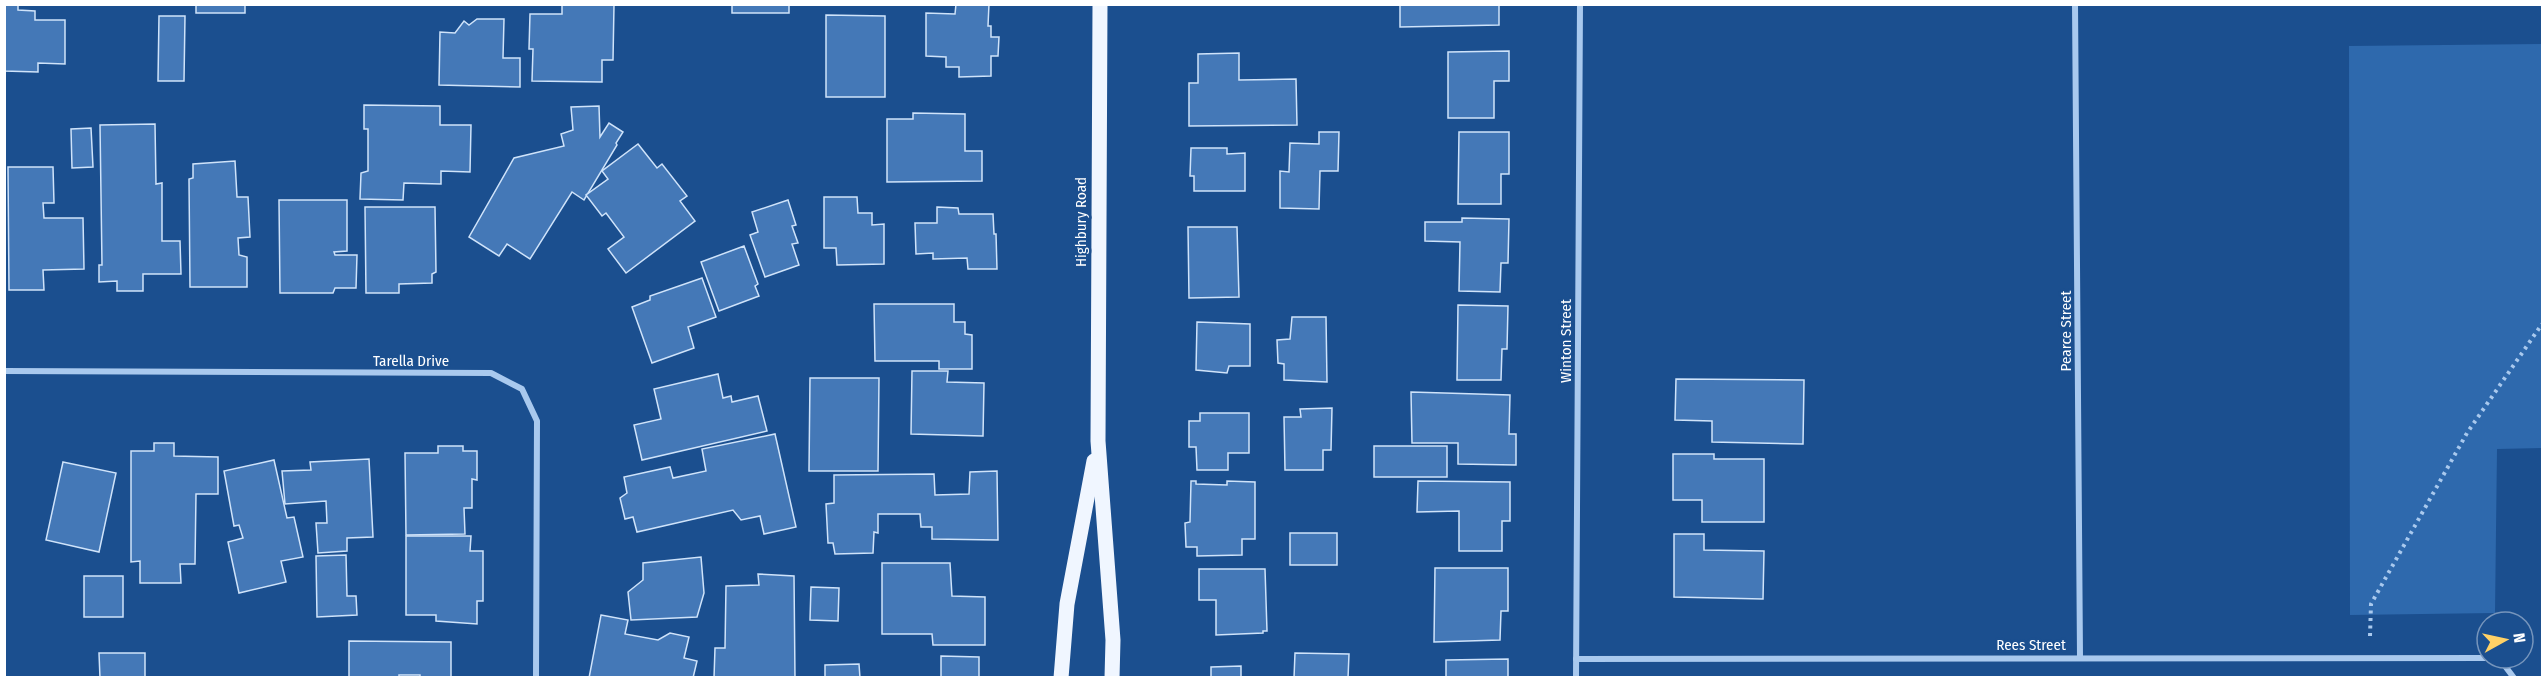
<svg xmlns="http://www.w3.org/2000/svg" width="2547" height="682" viewBox="0 0 2547 682" font-family="'Fira Sans Condensed',sans-serif">
<style>
.green{fill:#2e69ad}
.building{fill:#4478b7;stroke:#cfe3fa;stroke-width:1.5}
.lines{fill:none;stroke-linecap:round;stroke-linejoin:round}
.path{stroke:#a9c9ee;stroke-width:4;stroke-dasharray:3 4.5;stroke-linecap:butt}
.street{stroke:#a9c9ee;stroke-width:6}
.primary{stroke:#f0f6ff;stroke-width:15}
.labels{text-anchor:middle;stroke-width:5;stroke-linejoin:round;paint-order:stroke}
.street-label{font-size:15px;fill:#fff;stroke:#1b4f8f}
</style>
<rect width="100%" height="100%" fill="#1b4f8f"/>
<polygon class="green" points="2542,44 2542,448 2497,449 2495,613 2350,615 2349,46"/>
<g class="building">
<polygon points="4,4 18,4 18,10 35,11 35,20 65,20 65,64 38,63 38,72 4,71"/>
<rect x="196" y="4" width="49" height="9"/>
<polygon points="562,4 614,5 613,60 602,60 602,82 532,81 533,49 529,49 530,14 562,14"/>
<polygon points="732,4 792,4 789,5 789,13 732,13"/>
<polygon points="956,4 989,4 988,26 991,26 991,37 999,37 998,56 991,56 991,76 959,77 959,67 946,67 946,57 926,56 926,13 955,14"/>
<polygon points="1400,4 1499,4 1499,25 1400,27"/>
<polygon points="826,15 885,16 885,97 826,97"/>
<polygon points="159,16 185,16 184,81 158,81"/>
<polygon points="477,19 504,19 503,58 520,58 520,87 439,85 440,32 455,33 464,21 469,25"/>
<polygon points="1509,51 1509,81 1494,81 1494,118 1448,118 1448,52"/>
<polygon points="1239,53 1239,80 1296,79 1297,125 1189,126 1189,83 1198,83 1198,54"/>
<polygon points="364,105 440,106 440,125 471,125 470,172 441,171 441,184 404,183 403,200 360,199 361,173 368,171 368,129 364,129"/>
<polygon points="599,106 600,137 609,123 623,132 616,143 617,145 584,200 572,192 530,259 507,244 499,256 469,237 514,158 564,146 561,134 573,130 571,107"/>
<polygon points="913,113 965,114 965,151 982,151 982,181 887,182 887,119 913,119"/>
<polygon points="155,124 156,184 162,183 162,241 180,241 181,274 143,274 143,291 117,291 117,281 99,282 99,265 102,265 100,125"/>
<polygon points="91,128 93,167 72,168 71,129"/>
<polygon points="1319,132 1339,132 1338,171 1320,171 1319,209 1280,208 1280,171 1289,172 1290,143 1319,144"/>
<polygon points="1459,132 1509,132 1509,174 1501,174 1501,204 1458,204"/>
<polygon points="638,144 657,168 662,164 687,196 680,201 695,221 626,273 608,249 624,237 606,213 602,216 586,195 608,179 602,171"/>
<polygon points="1191,148 1227,148 1227,154 1245,153 1245,191 1194,191 1194,176 1190,176"/>
<polygon points="235,161 237,197 248,197 250,237 238,238 239,255 247,257 247,287 190,287 189,179 193,178 193,164"/>
<polygon points="8,167 53,167 54,203 43,203 44,218 83,218 84,269 43,270 44,290 9,290"/>
<polygon points="824,197 857,197 858,213 872,213 872,225 884,224 884,264 837,265 836,248 824,248"/>
<polygon points="279,200 347,200 347,251 334,252 335,255 357,255 356,288 335,288 333,293 280,293"/>
<polygon points="788,200 796,225 792,226 798,243 792,244 799,265 765,277 750,235 758,232 752,212"/>
<polygon points="365,207 435,207 436,272 432,274 432,283 399,284 399,293 366,293"/>
<polygon points="937,207 958,208 959,214 993,214 994,234 996,234 997,269 968,269 967,258 933,259 933,253 916,254 915,223 937,223"/>
<polygon points="1462,218 1509,219 1508,263 1501,263 1500,292 1459,291 1460,242 1425,241 1425,222 1462,222"/>
<polygon points="1188,227 1237,227 1239,297 1189,298"/>
<polygon points="744,246 758,284 755,286 759,296 719,311 701,262"/>
<polygon points="702,278 716,317 688,327 694,348 652,363 632,307 650,300 650,296"/>
<polygon points="874,304 954,304 954,322 965,322 965,334 972,335 972,369 939,369 939,361 875,361"/>
<polygon points="1458,305 1508,306 1507,349 1502,349 1501,380 1457,380"/>
<polygon points="1292,317 1326,317 1327,382 1284,380 1284,364 1278,363 1277,340 1290,339"/>
<polygon points="1197,322 1250,324 1250,366 1229,366 1227,373 1196,370"/>
<polygon points="912,371 948,371 947,382 984,383 983,436 911,434"/>
<polygon points="718,374 723,398 731,396 732,402 758,396 767,431 642,460 634,425 661,419 654,389"/>
<polygon points="810,378 879,378 878,471 809,471"/>
<polygon points="1676,379 1804,380 1803,444 1712,442 1712,421 1675,420"/>
<polygon points="1411,392 1510,395 1509,434 1516,434 1516,465 1458,464 1458,443 1412,443"/>
<polygon points="1332,408 1331,450 1323,450 1323,470 1285,470 1284,417 1301,417 1300,409"/>
<polygon points="1200,413 1249,413 1249,453 1228,453 1228,470 1197,470 1196,447 1189,447 1189,421 1200,421"/>
<polygon points="775,434 796,527 764,534 760,516 741,520 733,510 637,532 633,517 625,519 620,498 627,493 624,477 670,467 673,478 706,471 702,449"/>
<polygon points="154,443 174,443 174,456 218,457 218,494 196,494 195,564 180,564 181,583 140,583 140,561 131,562 131,451 154,451"/>
<polygon points="438,446 463,446 463,451 477,451 477,480 472,479 472,508 464,508 465,534 406,535 405,453 438,453"/>
<rect x="1374" y="446" width="73" height="31"/>
<polygon points="1673,454 1714,454 1714,459 1764,459 1764,522 1702,522 1702,500 1673,500"/>
<polygon points="369,459 373,537 347,538 347,551 318,553 316,523 327,523 326,501 285,504 282,471 311,470 310,462"/>
<polygon points="274,460 287,518 294,517 303,557 281,561 286,582 239,593 228,542 243,538 239,525 234,526 224,471"/>
<polygon points="63,462 116,473 99,552 46,540"/>
<polygon points="997,471 998,540 932,539 932,527 921,527 920,514 878,514 878,533 874,532 873,553 835,554 833,543 828,543 826,504 834,503 834,475 934,474 935,495 969,494 970,472"/>
<polygon points="1191,481 1196,481 1196,484 1227,485 1227,481 1255,482 1255,539 1242,539 1242,555 1197,556 1197,547 1186,547 1185,523 1190,522"/>
<polygon points="1418,481 1510,482 1510,521 1502,521 1502,551 1459,551 1459,511 1417,512"/>
<rect x="1290" y="533" width="47" height="32"/>
<polygon points="1674,534 1704,534 1704,550 1764,551 1763,599 1674,597"/>
<polygon points="406,536 471,536 470,551 483,551 483,601 477,601 477,624 436,621 436,615 406,615"/>
<polygon points="346,555 347,596 356,596 357,615 317,617 316,556"/>
<polygon points="701,557 704,593 697,617 631,620 628,592 643,580 643,563"/>
<polygon points="882,563 950,563 952,596 985,597 985,645 933,645 932,634 882,634"/>
<polygon points="1435,568 1508,568 1508,611 1501,611 1500,640 1434,642"/>
<polygon points="1199,569 1265,569 1267,631 1263,631 1263,633 1216,635 1216,600 1199,600"/>
<polygon points="758,574 794,576 795,678 714,678 715,648 725,648 726,586 759,585"/>
<rect x="84" y="576" width="39" height="41"/>
<polygon points="811,587 839,588 838,621 810,620"/>
<polygon points="601,615 628,620 625,634 658,640 670,633 689,637 684,658 697,661 693,678 589,678"/>
<polygon points="349,641 451,642 451,678 420,678 420,675 399,675 399,678 349,678"/>
<polygon points="99,653 145,653 145,678 100,678"/>
<polygon points="1295,653 1349,654 1348,678 1294,678"/>
<polygon points="941,656 979,657 979,678 941,678"/>
<polygon points="1508,659 1508,678 1446,678 1446,660"/>
<polygon points="859,664 860,678 825,678 825,665"/>
<polygon points="1241,666 1241,678 1211,678 1211,667"/>
</g>
<g class="lines">
<polyline class="path" points="2370,636 2371,604 2467,433 2542,324"/>
<g class="street">
<polyline points="2075,4 2080,657"/>
<polyline points="4,371 491,373 522,389 537,421 536,678"/>
<polyline points="2499,658 2514,678"/>
<polyline points="1576,659 2487,658"/>
<polyline points="1576,678 1580,4"/>
</g>
<g class="primary">
<polyline points="1100,4 1098,441 1113,640 1112,678"/>
<polyline points="1061,678 1067,604 1094,461"/>
</g>
</g>
<g class="labels">
<g class="street-label">
<text transform="translate(1081 222) rotate(-90)" y="5">Highbury Road</text>
<text transform="translate(2066 331) rotate(-90)" y="5">Pearce Street</text>
<text transform="translate(1566 341) rotate(-90)" y="5">Winton Street</text>
<text x="411" y="366">Tarella Drive</text>
<text x="2031" y="650">Rees Street</text>
</g>
</g>
<rect width="2547" height="682" fill="none" stroke="#ffffff" stroke-width="12"/>
<g transform="translate(2505 640) rotate(82)"><circle r="28" fill="#1b4f8f" stroke="#7695bc" stroke-width="1.5"/>
<path d="M0-4.5L10 22L0 15L-10 22Z" fill="#ffd166"/>
<text y="-9" font-size="16" font-weight="bold" text-anchor="middle" fill="#ffffff">N</text>
</g>
</svg>
